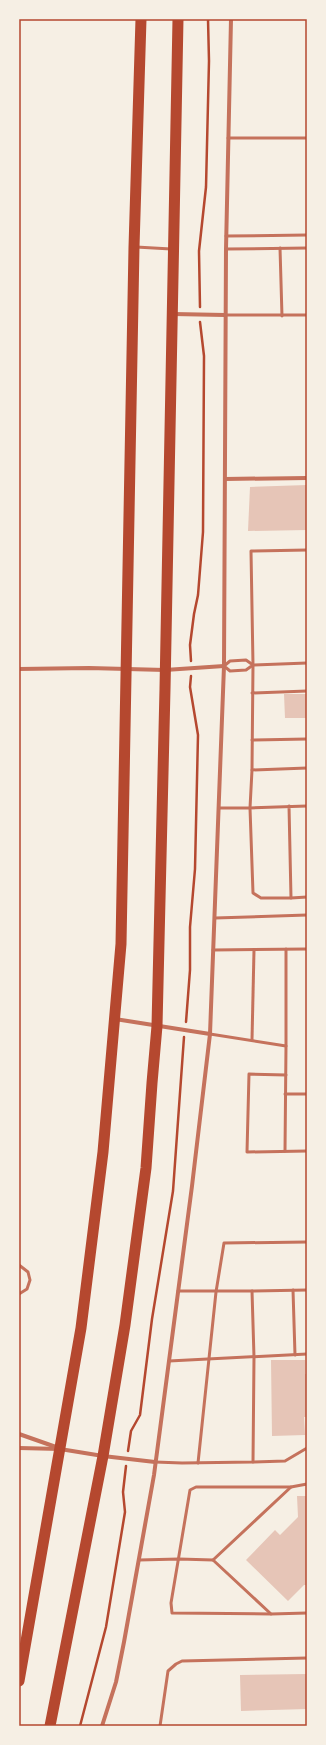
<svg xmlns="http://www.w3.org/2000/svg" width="326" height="1745" viewBox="0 0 326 1745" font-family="Quicksand,sans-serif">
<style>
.building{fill:#e6c5b7}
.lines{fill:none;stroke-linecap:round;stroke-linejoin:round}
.path{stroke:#b5482f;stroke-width:2.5}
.service{stroke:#c5725c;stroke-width:3}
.minor{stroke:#c5725c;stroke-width:4}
.trunk{stroke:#b5482f;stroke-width:11}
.neatline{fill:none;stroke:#b5482f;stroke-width:1.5}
</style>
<rect width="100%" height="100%" fill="#f6efe4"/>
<g class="building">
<polygon points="307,485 307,530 248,531 250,487"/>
<polygon points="284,694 307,694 307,718 285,718"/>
<polygon points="271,1360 305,1360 305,1374 307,1374 307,1417 304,1417 305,1435 272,1436"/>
<polygon points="297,1496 307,1496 307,1585 304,1585 288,1601 246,1560 275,1530 280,1535 298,1517"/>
<polygon points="307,1674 307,1709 241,1711 240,1675"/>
</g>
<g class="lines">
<g class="path">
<polyline points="200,307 199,251 206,187 209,61 208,19"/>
<polyline points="191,661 190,645 194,614 198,595 203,532 204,356 200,322"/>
<polyline points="186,1022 190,970 190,927 195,869 198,735 190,687 191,676"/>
<polyline points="128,1451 131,1431 140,1415 152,1319 173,1191 184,1037"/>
<polyline points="80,1726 106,1627 125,1512 123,1492 126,1466"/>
</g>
<g class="service">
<polyline points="228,138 307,138"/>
<polyline points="226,236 307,235"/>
<polyline points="136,247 171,249"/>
<polyline points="280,248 282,316"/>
<polyline points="226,249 307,248"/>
<polyline points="225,315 307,315"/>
<polyline points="253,665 246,660 230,661 224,666 230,671 246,670 253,665 307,663"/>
<polyline points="252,693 307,691"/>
<polyline points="252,740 307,739"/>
<polyline points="252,770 253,665 251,551 307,550"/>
<polyline points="289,806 291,898 261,898 253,893 250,808 307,806"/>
<polyline points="219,808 250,808 252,770 307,768"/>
<polyline points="291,898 307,897"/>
<polyline points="215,918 307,915"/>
<polyline points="213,950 307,949"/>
<polyline points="210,1034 286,1046 286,949"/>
<polyline points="252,1040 254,950"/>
<polyline points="286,1075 249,1074 247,1152 307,1151"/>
<polyline points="285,1094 307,1094"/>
<polyline points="285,1151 286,1046"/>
<polyline points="19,1265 28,1272 30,1280 27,1289 19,1294"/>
<polyline points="293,1290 295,1355"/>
<polyline points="252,1291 307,1290"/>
<polyline points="169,1361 307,1354"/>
<polyline points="155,1462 182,1463 253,1462 254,1357 252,1291 178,1291"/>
<polyline points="253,1462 285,1461 307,1448"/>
<polyline points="198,1463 216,1292 224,1243 307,1242"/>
<polyline points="139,1560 179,1559 213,1560 271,1614 307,1613"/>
<polyline points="213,1560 291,1487 307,1484"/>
<polyline points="271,1614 172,1613 171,1603 190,1490 196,1487 291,1487"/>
<polyline points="160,1726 168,1671 176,1664 182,1661 307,1658"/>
</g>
<g class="minor">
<polyline points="173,314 225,315"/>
<polyline points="225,479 307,478"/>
<polyline points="19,669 89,668 165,670 224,666"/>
<polyline points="115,1019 210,1034"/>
<polyline points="19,1434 56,1447"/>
<polyline points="19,1448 60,1449 103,1456 155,1462"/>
<polyline points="102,1726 116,1682 124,1642 154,1475 192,1186 210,1034 224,666 226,249 231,19"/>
</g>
<g class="trunk">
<polyline points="19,1681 81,1328 103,1152 121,944 134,247 141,19"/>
<polyline points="50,1726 103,1456 125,1325 146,1168 152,1083 157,1026 165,689 178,19"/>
</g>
</g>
<rect width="326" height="1745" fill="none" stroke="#f6efe4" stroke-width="40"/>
<rect x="20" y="20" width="286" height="1705" class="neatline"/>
</svg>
